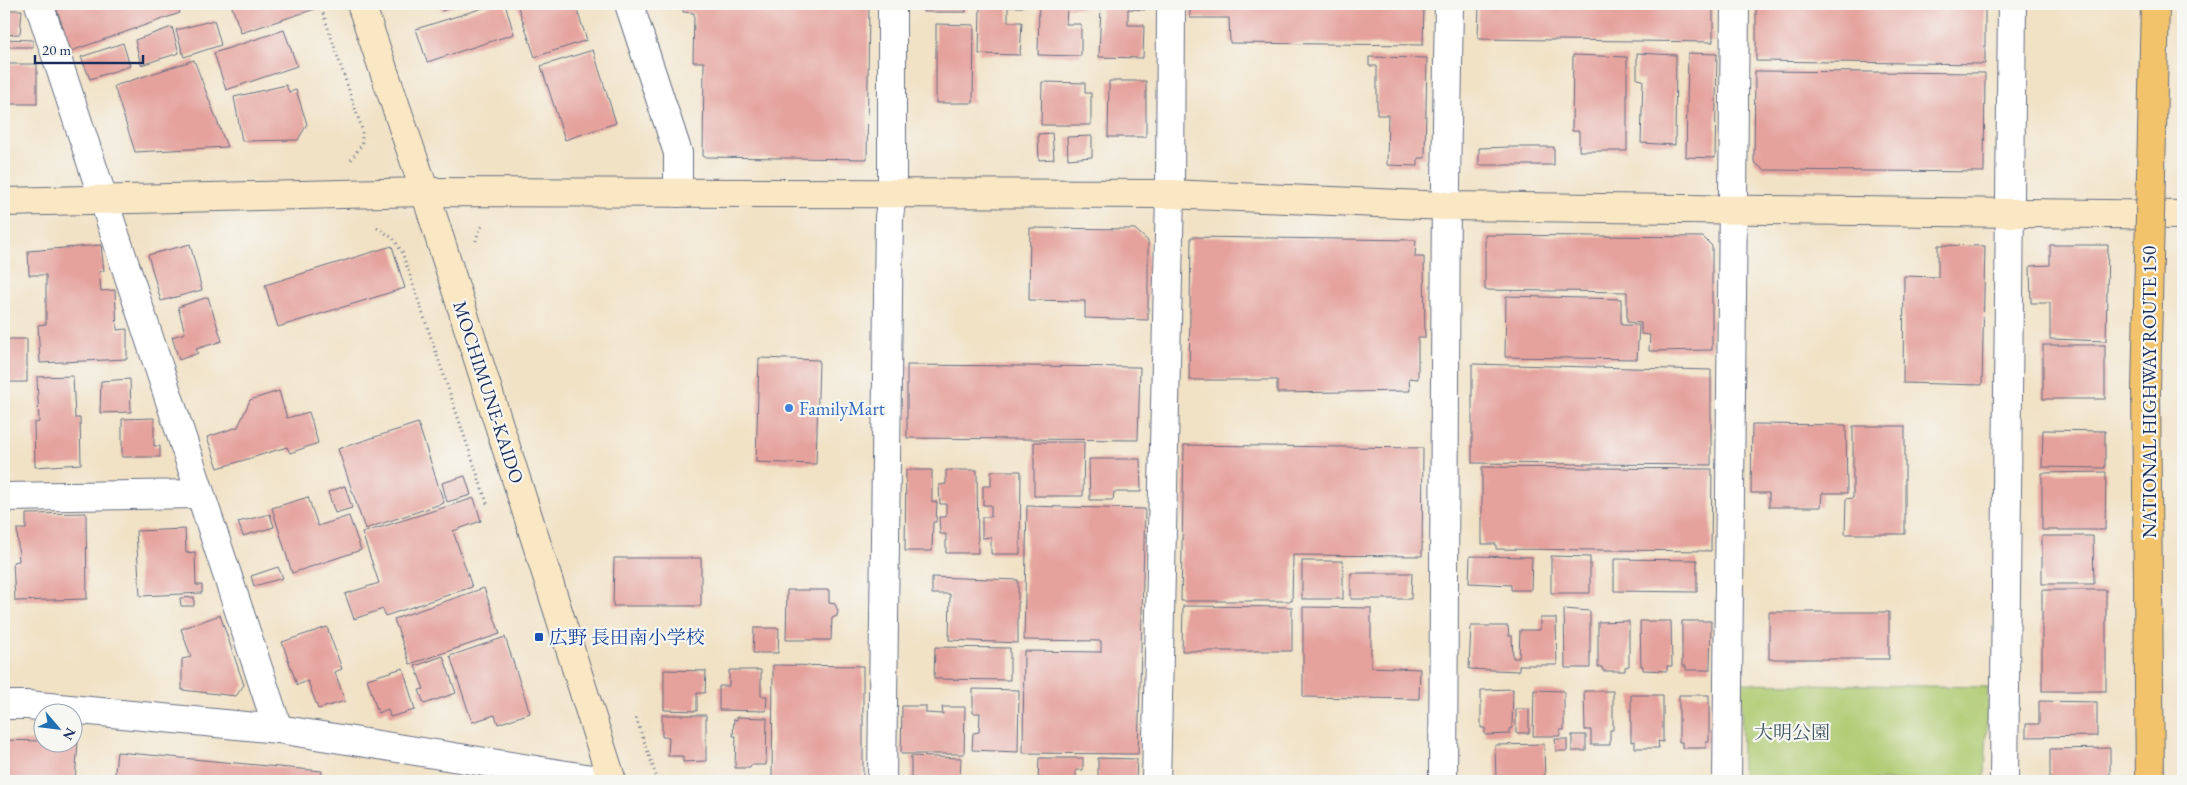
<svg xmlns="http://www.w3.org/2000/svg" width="2187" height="785" viewBox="0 0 2187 785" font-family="'EB Garamond','Noto Serif JP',serif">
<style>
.green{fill:#aeca70;stroke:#647c67}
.building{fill:#e5a29c}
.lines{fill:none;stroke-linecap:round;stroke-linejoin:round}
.street-casing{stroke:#666e82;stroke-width:30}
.secondary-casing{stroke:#666e82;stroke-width:30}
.highway-casing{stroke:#666e82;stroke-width:30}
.path{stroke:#666e82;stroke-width:3;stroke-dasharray:1 4;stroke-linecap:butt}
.street{stroke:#fff;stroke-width:28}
.secondary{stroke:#fae7c3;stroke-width:28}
.highway{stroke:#f2c36a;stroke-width:28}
.highway-bridge-casing{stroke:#666e82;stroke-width:30;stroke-linecap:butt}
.path-bridge{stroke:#666e82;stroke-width:3;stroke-dasharray:1 4;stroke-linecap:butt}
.highway-bridge{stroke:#f2c36a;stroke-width:28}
.shop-dot{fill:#3f7fe0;stroke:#f6f6f2;stroke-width:2}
.transit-dot{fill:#1a4fb4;stroke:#f6f6f2;stroke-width:2}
.labels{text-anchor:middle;stroke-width:4.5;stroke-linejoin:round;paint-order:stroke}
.street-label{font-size:19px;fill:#1b2f5e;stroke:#f6f6f2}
.shop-label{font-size:19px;fill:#366cbe;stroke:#f6f6f2;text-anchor:start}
.transit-label{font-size:19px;fill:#164399;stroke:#f6f6f2;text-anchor:start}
.park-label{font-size:19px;fill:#405662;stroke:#f6f6f2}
</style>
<rect width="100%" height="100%" fill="#f6f6f2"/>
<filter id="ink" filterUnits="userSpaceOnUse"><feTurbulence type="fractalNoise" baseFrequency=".02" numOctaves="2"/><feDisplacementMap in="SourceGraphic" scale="10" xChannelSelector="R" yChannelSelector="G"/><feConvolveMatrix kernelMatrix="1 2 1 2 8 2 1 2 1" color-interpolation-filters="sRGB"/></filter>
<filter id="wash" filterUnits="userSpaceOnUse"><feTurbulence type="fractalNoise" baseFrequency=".0096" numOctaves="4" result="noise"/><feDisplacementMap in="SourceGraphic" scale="20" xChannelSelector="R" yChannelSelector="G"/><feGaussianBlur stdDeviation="1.12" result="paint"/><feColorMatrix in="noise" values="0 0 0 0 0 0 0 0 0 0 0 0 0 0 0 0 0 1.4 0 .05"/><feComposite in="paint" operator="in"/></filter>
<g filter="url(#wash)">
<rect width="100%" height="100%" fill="#f1e2c6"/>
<polygon class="green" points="1741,683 1988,687 1985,781 1742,781"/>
<g id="blocks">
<g class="building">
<polygon points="55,4 177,4 180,13 71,51"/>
<polygon points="231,4 314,4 315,9 241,33"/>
<polygon points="439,4 461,4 442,11"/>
<polygon points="496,4 505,4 514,34 427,62 416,29"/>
<polygon points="517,4 575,4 587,40 535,57"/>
<polygon points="683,4 869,4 867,159 703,157 704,62 693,62 694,13 683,12"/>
<polygon points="924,4 966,4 966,12 923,12"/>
<polygon points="980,4 1023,4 1023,7 1008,7 1008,22 1022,22 1020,55 979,54"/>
<polygon points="1039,4 1083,4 1083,8 1067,8 1066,24 1081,24 1081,56 1038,55"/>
<polygon points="1101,4 1145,4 1145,10 1128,9 1128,25 1144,25 1143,58 1099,57"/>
<polygon points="1190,4 1424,4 1423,45 1230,43 1229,18 1190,18"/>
<polygon points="1479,4 1713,4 1713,42 1478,39"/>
<polygon points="1756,4 1985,4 1985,64 1756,61"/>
<polygon points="4,10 22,10 20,34 4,35"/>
<polygon points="214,20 221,45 184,57 176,30"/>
<polygon points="936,24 974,25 973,103 936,103"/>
<polygon points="172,27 179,53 141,65 135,40"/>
<polygon points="284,30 297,66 226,90 214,53"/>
<polygon points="4,39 33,40 33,47 4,47"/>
<polygon points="123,43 130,66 90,79 81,57"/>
<polygon points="593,50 616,123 565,140 541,66"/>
<polygon points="1637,53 1676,55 1675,145 1641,143 1643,80 1637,79"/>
<polygon points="1688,53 1717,54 1715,158 1686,157"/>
<polygon points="1573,55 1627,57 1627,151 1579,151 1579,131 1572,131"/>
<polygon points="1369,57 1427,58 1425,158 1418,158 1418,166 1387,165 1388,115 1377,115 1377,66 1369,66"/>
<polygon points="194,60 227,147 135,152 114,86"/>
<rect x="4" y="64" width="33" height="40"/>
<polygon points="1755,71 1985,73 1984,172 1764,170 1754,162"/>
<polygon points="1109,81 1146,81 1146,137 1108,137"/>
<polygon points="1042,82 1085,83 1085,93 1091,93 1091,125 1041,125"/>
<polygon points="286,85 289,92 296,90 307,124 298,140 242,141 234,97"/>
<polygon points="1052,133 1054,159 1039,160 1038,134"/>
<polygon points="1092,136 1092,157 1068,159 1067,137"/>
<polygon points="1511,147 1554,147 1554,165 1479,165 1479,148"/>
<polygon points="1030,228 1135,229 1148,241 1148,320 1085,318 1085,301 1029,300"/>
<polygon points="1485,235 1703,237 1712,246 1712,350 1649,351 1650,335 1641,334 1641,323 1627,322 1627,292 1485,290"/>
<polygon points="1191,237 1416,240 1415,257 1424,257 1425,338 1418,338 1418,379 1409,378 1410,391 1277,393 1277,380 1189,380"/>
<polygon points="190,244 202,290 161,301 148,255"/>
<polygon points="101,245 104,271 99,272 101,291 115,290 117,330 127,329 127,359 40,363 38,325 46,324 46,275 29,275 28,251"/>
<polygon points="1938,245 1985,246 1982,385 1903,383 1904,276 1938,277"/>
<polygon points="2050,245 2108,245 2106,341 2050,339 2050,303 2031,303 2030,266 2050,265"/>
<polygon points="392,246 405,288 278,327 265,285"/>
<polygon points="1506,296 1621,299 1621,325 1639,325 1637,359 1505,357"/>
<polygon points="208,297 222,341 196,349 198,353 179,360 172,337 185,333 178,307"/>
<rect x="4" y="339" width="23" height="43"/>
<rect x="2043" y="345" width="62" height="54"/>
<polygon points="759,358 819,360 816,464 756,462"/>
<polygon points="1472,364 1711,370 1711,465 1472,463"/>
<polygon points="907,365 1140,367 1138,440 907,438"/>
<polygon points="73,376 75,418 80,418 81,464 35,467 34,423 39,422 37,377"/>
<polygon points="130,379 131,412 100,413 101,381"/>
<polygon points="279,391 287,418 309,412 318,443 290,453 287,447 218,468 207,437 238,427 250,400"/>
<polygon points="154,418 154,446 160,446 160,457 122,457 122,419"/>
<polygon points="418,423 444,503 365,529 338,449"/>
<polygon points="1752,424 1846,425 1847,493 1822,493 1821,507 1769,507 1769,493 1751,493"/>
<polygon points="1853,426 1905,426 1905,534 1845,534 1846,499 1853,498"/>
<polygon points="2043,430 2105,431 2105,468 2042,467"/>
<polygon points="1034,442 1084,442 1083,496 1034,496"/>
<polygon points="1184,445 1423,448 1422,556 1293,555 1292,601 1181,601"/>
<polygon points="1089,459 1140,459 1141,492 1114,492 1113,500 1090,500"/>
<polygon points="1482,467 1712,469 1711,551 1496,549 1496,544 1482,544"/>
<polygon points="906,470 932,470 932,502 937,502 936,522 933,522 932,551 905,551"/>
<polygon points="946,470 977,470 978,553 946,553 946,534 940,534 939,517 946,517 946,504 940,504 939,485 946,484"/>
<polygon points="991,471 1021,471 1020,554 991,554 991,537 982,538 982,517 991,517 991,505 983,505 983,486 991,486"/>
<polygon points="2106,472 2105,530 2042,530 2042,473"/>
<polygon points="465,476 471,495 447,502 442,483"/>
<polygon points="345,486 352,508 335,513 328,492"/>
<polygon points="308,497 318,526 349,516 361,550 292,573 272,508"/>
<polygon points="474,498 481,521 453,531 472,587 385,616 383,609 354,619 345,594 379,583 362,533"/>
<polygon points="1027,506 1145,509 1138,754 1023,753 1024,651 1101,652 1101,641 1024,640"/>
<polygon points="86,513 87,599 15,601 13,562 19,561 17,529 26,529 26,514"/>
<polygon points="270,514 274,527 243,536 238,522"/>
<polygon points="185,529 186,553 195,552 196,585 202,585 202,593 140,596 136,531"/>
<polygon points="2042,536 2093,536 2094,584 2042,584"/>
<polygon points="1470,556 1532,557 1531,590 1511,590 1511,585 1469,583"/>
<polygon points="1551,556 1590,557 1590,593 1551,593"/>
<polygon points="614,558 701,558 701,606 613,606"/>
<polygon points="1614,559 1697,560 1697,592 1614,591"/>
<rect x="1302" y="561" width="41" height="38"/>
<polygon points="278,567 283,578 254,586 251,576"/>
<polygon points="1351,573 1412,573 1411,599 1351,599"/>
<polygon points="932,577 1018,580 1018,643 949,640 950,594 932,594"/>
<polygon points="484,588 500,634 410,664 394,619"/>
<polygon points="787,590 829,590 829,603 835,604 838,611 837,616 832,618 831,640 786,640"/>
<rect x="2042" y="590" width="64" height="101"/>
<polygon points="194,597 194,606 181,606 180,598"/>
<polygon points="1183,606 1292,607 1292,651 1182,651"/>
<polygon points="1303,607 1371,608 1371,667 1420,669 1419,699 1303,697"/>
<polygon points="1564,609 1590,611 1590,668 1565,668"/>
<rect x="1769" y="612" width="120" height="47"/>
<polygon points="220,615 244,685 236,696 182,690 182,659 191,657 181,629"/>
<polygon points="1540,618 1556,618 1557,665 1519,665 1519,671 1469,669 1471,626 1508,626 1509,636 1512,636 1513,658 1519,658 1520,630 1540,630"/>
<polygon points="1629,621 1629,666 1625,667 1625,671 1603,671 1602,667 1598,667 1598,622"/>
<polygon points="1640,621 1671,621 1672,666 1667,666 1667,671 1643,670 1643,666 1641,666"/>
<polygon points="1682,621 1711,621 1710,670 1686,670 1686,666 1682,666"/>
<polygon points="327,627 342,669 335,672 345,701 318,709 308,681 297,685 282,642"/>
<polygon points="754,628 779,628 778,653 753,653"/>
<polygon points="505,637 530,713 498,724 495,715 472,722 450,656"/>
<polygon points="935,647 1010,648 1010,680 934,679"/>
<polygon points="443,656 456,693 424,704 419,690 424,689 415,666"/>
<polygon points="773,665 863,666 863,781 772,781"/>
<polygon points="403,668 415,710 390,717 388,709 378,713 367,679"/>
<polygon points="664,670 706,671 705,693 697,693 697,711 664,710"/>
<polygon points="729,670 761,670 761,696 767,696 766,711 719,710 719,686 729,686"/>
<polygon points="973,689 1019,690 1018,752 972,750 973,733 979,732 980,713 973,713"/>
<polygon points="1513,689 1512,728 1509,729 1509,734 1485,735 1485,728 1481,728 1481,690"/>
<polygon points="1534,690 1564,691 1564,730 1560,730 1560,736 1533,736"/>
<polygon points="1584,691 1613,691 1613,730 1610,730 1610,745 1591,745 1591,730 1585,730"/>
<polygon points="1631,695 1663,695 1663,742 1658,741 1659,748 1635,748 1635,741 1631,742"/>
<polygon points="1679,695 1709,695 1709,742 1706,742 1706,748 1682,748 1682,742 1679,742"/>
<polygon points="2039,701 2097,702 2097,736 2026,737 2026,724 2039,724"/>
<polygon points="902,706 926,706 926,713 943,714 942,707 965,707 964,754 901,754"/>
<rect x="1516" y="709" width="13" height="24"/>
<polygon points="662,715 706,715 706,761 683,762 683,756 668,756 669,737 662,737"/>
<polygon points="737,717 767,718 766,765 751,765 750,768 735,768 736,736 733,736 734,719 737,720"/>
<rect x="1572" y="735" width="14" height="16"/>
<polygon points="1555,739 1567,739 1567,751 1556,751"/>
<polygon points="4,740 78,742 75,781 4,781"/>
<polygon points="1544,744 1545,781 1496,781 1495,745"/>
<polygon points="2110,748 2110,781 2050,781 2050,749"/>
<polygon points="117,752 322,771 321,781 114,781"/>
<polygon points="911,756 961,758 960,781 911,781"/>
<polygon points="1039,758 1083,758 1083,770 1076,770 1076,781 1038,781"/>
<polygon points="1098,758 1137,759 1136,781 1098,781"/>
</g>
</g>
</g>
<g filter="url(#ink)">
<use href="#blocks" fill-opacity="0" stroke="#666e82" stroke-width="1"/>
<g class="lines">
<defs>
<g id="street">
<polyline points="39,4 278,729"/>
<polyline points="629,4 678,153 678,193"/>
<polyline points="4,497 200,494"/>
<polyline points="4,705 28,705 278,729 604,781"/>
<polyline points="882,781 889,217 892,195 892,4"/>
<polyline points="1156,781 1170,194 1171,4"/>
<polyline points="1443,781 1446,184 1449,4"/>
<polyline points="1727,781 1735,4"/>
<polyline points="2004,781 2012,4"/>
</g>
<g id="secondary">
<polyline points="361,4 425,192 612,781"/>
<polyline points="4,202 425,192 1170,194 1446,206 2183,215"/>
</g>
<polyline id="highway" points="2149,258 2146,390 2150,781"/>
</defs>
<use href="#street" class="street-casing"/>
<use href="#secondary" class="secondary-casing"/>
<use href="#highway" class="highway-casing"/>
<g class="path">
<polyline points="320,4 362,129 362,144 351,160"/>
<polyline points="377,228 393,238 402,252 488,506"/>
<polyline points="476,241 478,233 484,224"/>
<polyline points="636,718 657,778"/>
</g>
<use href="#street" class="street"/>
<use href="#secondary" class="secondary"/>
<use href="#highway" class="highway"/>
<defs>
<polyline id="highway-bridge" points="2149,258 2155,4"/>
</defs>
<use href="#highway-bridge" class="highway-bridge-casing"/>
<polyline class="path-bridge" points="644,781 657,778"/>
<use href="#highway-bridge" class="highway-bridge"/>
</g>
</g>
<circle class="shop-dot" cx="789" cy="408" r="5"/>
<rect class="transit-dot" x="534" y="632" width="10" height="10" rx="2.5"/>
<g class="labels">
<g class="street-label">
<text transform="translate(489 392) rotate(72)" y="7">MOCHIMUNE-KAIDO</text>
<text transform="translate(2149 392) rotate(-90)" y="7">NATIONAL HIGHWAY ROUTE 150</text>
</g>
<g class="shop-label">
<text x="799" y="415">FamilyMart</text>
</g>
<g class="transit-label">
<text x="549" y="644">広野 長田南小学校</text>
</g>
<g class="park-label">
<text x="1792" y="739">大明公園</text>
</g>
</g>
<rect width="2187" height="785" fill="none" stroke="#f6f6f2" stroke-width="20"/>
<g transform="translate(58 728) rotate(118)"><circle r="24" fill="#f6f6f2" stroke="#9ea6b7"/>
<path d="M0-4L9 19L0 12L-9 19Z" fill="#1f6fb2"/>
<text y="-8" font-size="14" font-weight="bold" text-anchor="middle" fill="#1b2f5e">N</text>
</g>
<path d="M35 55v8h108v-8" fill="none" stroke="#1b2f5e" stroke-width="2.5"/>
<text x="42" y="55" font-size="15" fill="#1b2f5e" stroke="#f6f6f2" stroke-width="4" paint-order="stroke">20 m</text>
</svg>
